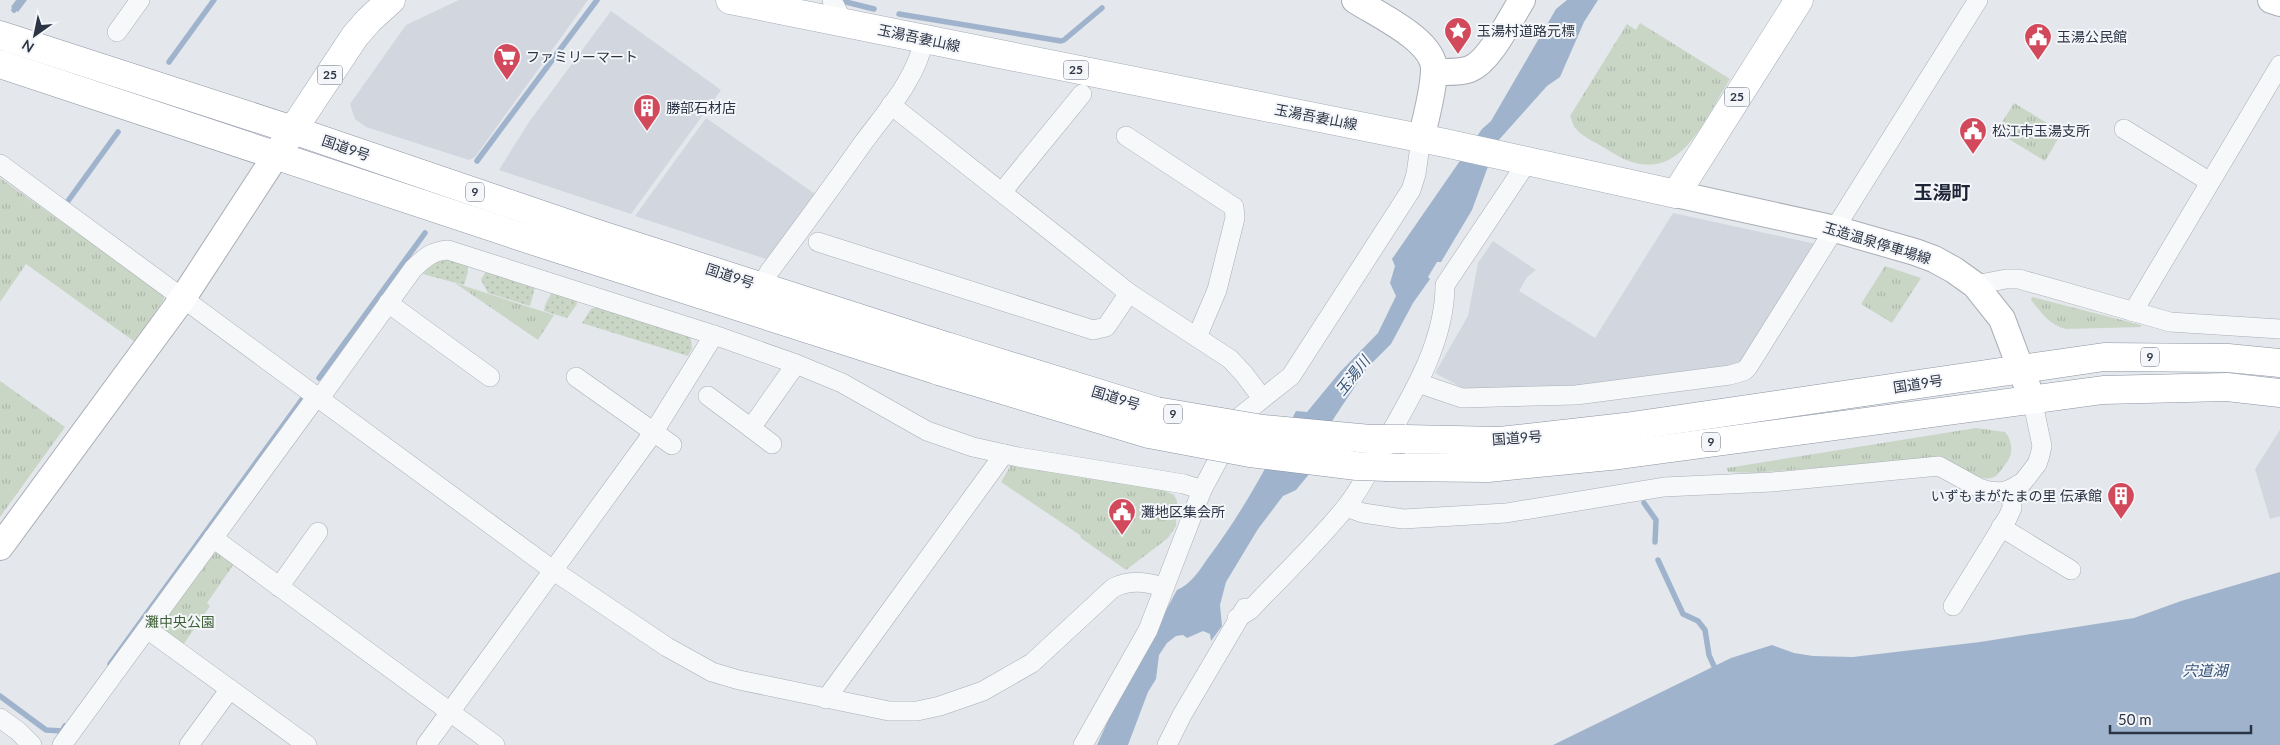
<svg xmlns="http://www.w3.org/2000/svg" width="2280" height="745" viewBox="0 0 2280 745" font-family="Lato,'Noto Sans JP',sans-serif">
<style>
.built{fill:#d2d6de}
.grass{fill:url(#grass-tufts)}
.garden{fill:url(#garden-dots)}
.water{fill:#9fb4cc}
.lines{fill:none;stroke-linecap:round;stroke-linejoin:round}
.stream{stroke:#9fb4cc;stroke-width:5.5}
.street-casing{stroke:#a9aeb7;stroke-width:20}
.secondary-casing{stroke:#a9aeb7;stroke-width:28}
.primary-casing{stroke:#a3abb8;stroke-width:29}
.highway-casing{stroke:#8b94a3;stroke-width:29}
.street{stroke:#f7f8fa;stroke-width:19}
.secondary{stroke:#fff;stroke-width:26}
.primary{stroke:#fff;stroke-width:28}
.highway{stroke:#fff;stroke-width:28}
.highway-bridge-casing{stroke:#8b94a3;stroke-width:29;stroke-linecap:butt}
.highway-bridge{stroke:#fff;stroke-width:28}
.labels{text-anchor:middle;stroke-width:4;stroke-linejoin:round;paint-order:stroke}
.shield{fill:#f4f6f9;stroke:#676e7b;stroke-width:1}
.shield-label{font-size:12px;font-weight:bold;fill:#2b3445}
.poi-label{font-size:14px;fill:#2b3445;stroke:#f4f6f9;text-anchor:start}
.street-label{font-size:14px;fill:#2b3445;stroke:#f4f6f9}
.park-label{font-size:14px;fill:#3f6138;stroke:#f4f6f9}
.water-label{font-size:15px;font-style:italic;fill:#34527a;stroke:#f4f6f9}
.district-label{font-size:19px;font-weight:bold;fill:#1d2536;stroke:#f4f6f9}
</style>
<defs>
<pattern id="grass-tufts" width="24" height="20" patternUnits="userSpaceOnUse" patternTransform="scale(1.25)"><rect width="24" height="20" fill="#c9d6c5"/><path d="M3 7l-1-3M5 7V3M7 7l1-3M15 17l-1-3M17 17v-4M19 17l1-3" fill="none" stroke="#adb8ab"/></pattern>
<pattern id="garden-dots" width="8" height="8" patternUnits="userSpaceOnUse" patternTransform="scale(1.25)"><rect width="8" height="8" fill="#c9d6c5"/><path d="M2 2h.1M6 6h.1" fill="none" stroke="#adb8ab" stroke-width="1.8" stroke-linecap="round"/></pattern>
</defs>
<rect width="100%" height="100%" fill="#e4e7ec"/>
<g class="built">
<polygon points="459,0 588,0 475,157 469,160 366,127 355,119 350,104 406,25"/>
<polygon points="611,11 721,90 631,214 499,170 529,122"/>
<polygon points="706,118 818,196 766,259 635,216"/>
<polygon points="1673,213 1816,244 1742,368 1479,397 1435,373 1468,316 1478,263 1493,241 1536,270 1527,277 1519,291 1595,338"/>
<polygon points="2280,430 2280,516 2270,519 2255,469"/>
</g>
<g class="grass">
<path d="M1640,23L1730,79C1700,127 1676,195 1608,150C1599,144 1584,138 1576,129C1573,126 1572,120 1570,116L1627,24L1636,30Z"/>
<polygon points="2014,103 2062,132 2045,161 2002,135 2003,133 1998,129"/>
<polygon points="0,178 163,294 164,299 135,342 26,264 0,302"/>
<polygon points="1885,266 1921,278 1892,323 1861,304"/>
<polygon points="455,283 554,315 538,340"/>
<path d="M2032,297L2141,325V327L2066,329C2049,325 2042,313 2031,300Z"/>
<polygon points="0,381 65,427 0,517"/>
<path d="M1976,428L2005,432C2010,437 2012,446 2011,453C2010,459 2005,465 2001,470C1986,494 1959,460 1936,458L1753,473L1728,472L1727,468Z"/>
<polygon points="1011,465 1163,490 1174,495 1177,501 1176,526 1168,538 1126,570 1081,538 1080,535 1001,482"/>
<polygon points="211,550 220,550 236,561 207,603 210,606 183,645 161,630 161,623"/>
</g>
<g class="garden">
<path d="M446,259L467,265L468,272L464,285L423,274C429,264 434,261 446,259Z"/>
<polygon points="489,271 535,287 530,306 488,293 481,280 485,273"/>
<polygon points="552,292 576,299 577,304 567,318 544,311 545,305"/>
<polygon points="597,307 686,335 691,339 692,349 688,356 582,323 591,309"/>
</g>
<g class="water">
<polygon points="16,0 27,0 18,12 11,7"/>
<path d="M1567,0H1598L1584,22L1560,77L1547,86L1497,142L1472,210L1441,262H1437L1428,277L1430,279L1413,303L1391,344L1368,367L1336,415L1326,431L1310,473L1296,490L1283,496L1258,529L1226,582L1220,605L1222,626L1211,641L1210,634L1203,631L1187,638L1183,635L1176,636L1167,643L1159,655L1156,679L1148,692L1128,745H1097L1120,694L1177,590C1192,583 1199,571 1208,558C1243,512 1269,462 1296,411L1307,412L1340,372L1378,333L1396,296L1390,283L1395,266L1392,259L1482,129L1491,121L1556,9Z"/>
<polygon points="2280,572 2280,745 1553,745 1731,658 1772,645 1794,653 1813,656 1853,657 1980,642 2134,618 2181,601"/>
</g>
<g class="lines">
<g class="stream">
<polyline points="842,1 874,9"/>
<polyline points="14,10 22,0"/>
<polyline points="899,14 1061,41 1064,40 1102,8"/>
<polyline points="169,62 214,0"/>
<polyline points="477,161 597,0"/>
<polyline points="68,201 118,132"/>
<polyline points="319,378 425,233"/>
<polyline points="1644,503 1656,520 1655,542"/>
<polyline points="1658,560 1683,614 1698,621 1705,630 1709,655 1717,673"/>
<polyline points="110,664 303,398"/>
<polyline points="0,696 46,730 62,731 65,726"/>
</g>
<defs>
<g id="street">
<polyline points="832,0 843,22"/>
<polyline points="117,32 140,0"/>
<polyline points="891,105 1129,293 1230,359 1244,374 1262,398"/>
<polyline points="2124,129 2210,182"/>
<polyline points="1126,136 1234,207 1235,218 1217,290 1197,337"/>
<path d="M0,164L554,571L667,647L712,672L739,680L889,711H917L940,706L983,691L1032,663L1113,588C1130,579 1146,582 1164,587"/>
<polyline points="1002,192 1082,94"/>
<polyline points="818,242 1093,330 1106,327 1129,293"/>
<polyline points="1975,285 2006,279 2019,279 2170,322 2280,329"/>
<path d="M762,286L769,272C801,229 832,187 863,143C886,112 917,78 924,39"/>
<polyline points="388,303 490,377"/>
<polyline points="2133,312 2280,65"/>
<polyline points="576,377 672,445"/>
<polyline points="1418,383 1462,398 1576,395 1730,375 1744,371 1748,367 1978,0"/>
<polyline points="708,396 751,428 796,364"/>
<path d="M320,398L413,269C424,258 432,251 448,250L714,335L796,364L842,383L927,431L973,447L1018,457L1184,484L1202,490"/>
<polyline points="751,428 772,444"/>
<polyline points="1346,507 1363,513 1403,519 1506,513 1664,487 1772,482 1939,466 1979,488 1989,491 2001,492 2011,489 2023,482 2037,464 2040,455 2042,446 2032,399"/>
<polyline points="2001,527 2071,570"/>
<polyline points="213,538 495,745"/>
<polyline points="279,587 318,532"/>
<polyline points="1953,606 2008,517 2012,508 2011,489"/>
<path d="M1237,618L1250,610C1282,576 1317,543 1346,507C1361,489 1371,466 1383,446C1411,397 1445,343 1445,285L1528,161"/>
<polyline points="147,629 307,745"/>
<polyline points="826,699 1004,454"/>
<polyline points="0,718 18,731 32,745"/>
<polyline points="62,745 317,396"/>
<polyline points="189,745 230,689"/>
<polyline points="426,745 653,433 714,335"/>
<polyline points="1083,745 1148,630 1202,490 1242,415 1291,376 1411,190 1416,174 1421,139"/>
<polyline points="1167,745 1182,715 1245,608"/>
</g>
<g id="secondary">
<path d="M1355,0C1378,15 1436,41 1434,71C1433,94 1426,117 1421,139"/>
<polyline points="2271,0 2280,3"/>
<path d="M1434,72C1446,72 1459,73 1470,69C1490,61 1510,19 1522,0"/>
<polyline points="1676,194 1835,229 1915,252 1934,259 1954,270 1975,285 2002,319 2032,399"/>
<polyline points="0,547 183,298 275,157"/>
</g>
<g id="primary">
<polyline points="730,0 1445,143 1676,194 1799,0"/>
<polyline points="275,157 355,36 369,20 391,0"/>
</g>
<g id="highway">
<polyline points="0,35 293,130 598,234 949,347"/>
<polyline points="0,64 543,244 939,371"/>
<polyline points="1405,439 1500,441 1625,427 2104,357 2228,358 2280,363"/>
<polyline points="1388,467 1488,468 1620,455 2103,390 2227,387 2280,393"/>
</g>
</defs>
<use href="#street" class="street-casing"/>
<use href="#secondary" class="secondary-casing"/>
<use href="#primary" class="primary-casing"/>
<use href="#highway" class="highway-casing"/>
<use href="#street" class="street"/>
<use href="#secondary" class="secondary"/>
<use href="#primary" class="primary"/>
<use href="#highway" class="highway"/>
<defs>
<g id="highway-bridge">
<polyline points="949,347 1156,411 1263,429 1370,439 1405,439"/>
<polyline points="939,371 1149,434 1250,453 1357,466 1388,467"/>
</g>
</defs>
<use href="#highway-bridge" class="highway-bridge-casing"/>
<use href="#highway-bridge" class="highway-bridge"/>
</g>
<defs>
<symbol id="sight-pin" viewBox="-11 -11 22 30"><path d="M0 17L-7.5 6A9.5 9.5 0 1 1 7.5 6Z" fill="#d1495b" stroke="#f4f6f9"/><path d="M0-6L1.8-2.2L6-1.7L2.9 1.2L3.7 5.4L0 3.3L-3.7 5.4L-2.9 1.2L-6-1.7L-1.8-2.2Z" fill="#fff"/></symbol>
<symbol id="civic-pin" viewBox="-11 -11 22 30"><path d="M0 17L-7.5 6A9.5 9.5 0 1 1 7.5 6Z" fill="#d1495b" stroke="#f4f6f9"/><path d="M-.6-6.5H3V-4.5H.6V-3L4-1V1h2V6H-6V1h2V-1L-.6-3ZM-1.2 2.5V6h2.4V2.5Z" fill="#fff"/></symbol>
<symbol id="supermarket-pin" viewBox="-11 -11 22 30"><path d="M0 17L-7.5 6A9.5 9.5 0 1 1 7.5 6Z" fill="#d1495b" stroke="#f4f6f9"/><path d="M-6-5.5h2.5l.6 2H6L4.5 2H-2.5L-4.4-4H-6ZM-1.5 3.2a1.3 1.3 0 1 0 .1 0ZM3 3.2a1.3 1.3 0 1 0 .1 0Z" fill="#fff"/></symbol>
<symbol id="building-pin" viewBox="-11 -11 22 30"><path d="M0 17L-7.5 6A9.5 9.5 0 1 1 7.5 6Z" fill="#d1495b" stroke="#f4f6f9"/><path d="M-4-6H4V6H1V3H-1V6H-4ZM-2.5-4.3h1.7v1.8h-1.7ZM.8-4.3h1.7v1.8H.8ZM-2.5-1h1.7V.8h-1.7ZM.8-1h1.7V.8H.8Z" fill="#fff"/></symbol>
</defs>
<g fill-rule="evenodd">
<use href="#sight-pin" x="1442" y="15" width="32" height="43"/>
<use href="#civic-pin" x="2022" y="21" width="32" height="43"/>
<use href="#supermarket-pin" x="491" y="41" width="32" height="43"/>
<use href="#building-pin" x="631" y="92" width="32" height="43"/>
<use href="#civic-pin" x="1957" y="115" width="32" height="43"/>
<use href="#building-pin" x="2105" y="480" width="32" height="43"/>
<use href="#civic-pin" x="1106" y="496" width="32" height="43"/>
</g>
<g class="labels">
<g class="shield">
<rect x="1063.5" y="60.5" width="25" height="19" rx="4"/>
<rect x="317.5" y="65.5" width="25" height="19" rx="4"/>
<rect x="1724.5" y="87.5" width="25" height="19" rx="4"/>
<rect x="466" y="182.5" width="18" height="19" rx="4"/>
<rect x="2141" y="347.5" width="18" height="19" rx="4"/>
<rect x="1164" y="404.5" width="18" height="19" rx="4"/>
<rect x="1702" y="432.5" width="18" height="19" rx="4"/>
</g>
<g class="shield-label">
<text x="1076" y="74">25</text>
<text x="330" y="79">25</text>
<text x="1737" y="101">25</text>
<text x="475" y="196">9</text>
<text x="2150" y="361">9</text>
<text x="1173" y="418">9</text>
<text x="1711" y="446">9</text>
</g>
<g class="poi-label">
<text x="1477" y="36">玉湯村道路元標</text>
<text x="2057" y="42">玉湯公民館</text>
<text x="526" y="62">ファミリーマート</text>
<text x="666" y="113">勝部石材店</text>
<text x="1992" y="136">松江市玉湯支所</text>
<text x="2102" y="501" text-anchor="end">いずもまがたまの里 伝承館</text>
<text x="1141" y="517">灘地区集会所</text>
</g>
<g class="street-label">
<text transform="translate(919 38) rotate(12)" y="5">玉湯吾妻山線</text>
<text transform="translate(1316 117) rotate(11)" y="5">玉湯吾妻山線</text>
<text transform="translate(346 148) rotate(19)" y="5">国道9号</text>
<text transform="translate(1877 243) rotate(17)" y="5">玉造温泉停車場線</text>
<text transform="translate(730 276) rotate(18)" y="5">国道9号</text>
<text transform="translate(1918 384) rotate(-9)" y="5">国道9号</text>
<text transform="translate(1116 398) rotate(17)" y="5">国道9号</text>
<text transform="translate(1517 438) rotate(-4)" y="5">国道9号</text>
</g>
<g class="park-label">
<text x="180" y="627">灘中央公園</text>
</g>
<g class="water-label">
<text transform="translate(1353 376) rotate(-52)" y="5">玉湯川</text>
<text x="2205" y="676">宍道湖</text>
</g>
<g class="district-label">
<text x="1942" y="199">玉湯町</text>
</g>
</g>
<g transform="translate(35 35) rotate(213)" stroke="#f4f6f9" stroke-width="4" paint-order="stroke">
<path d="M0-4L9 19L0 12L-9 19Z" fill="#2b3445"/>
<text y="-8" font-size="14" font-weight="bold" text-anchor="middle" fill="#2b3445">N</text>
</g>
<path d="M2110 725v8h141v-8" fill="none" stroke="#2b3445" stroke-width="2.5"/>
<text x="2118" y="725" font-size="15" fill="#2b3445" stroke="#f4f6f9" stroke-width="4" paint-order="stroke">50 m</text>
</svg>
